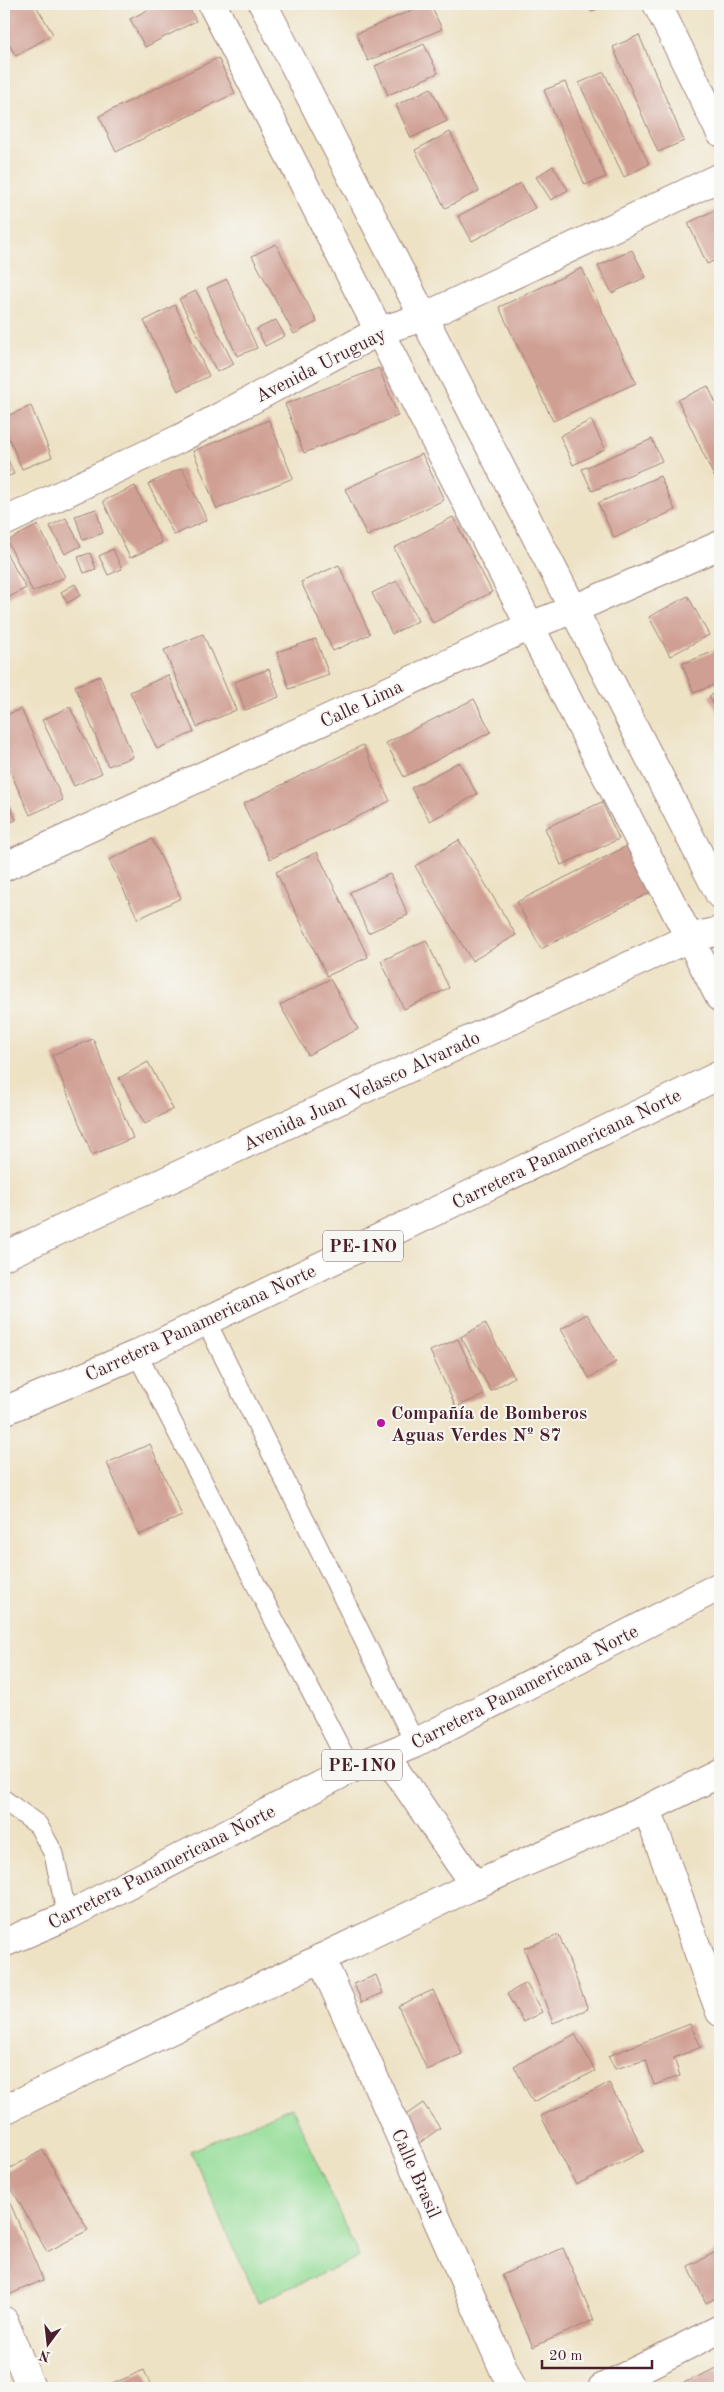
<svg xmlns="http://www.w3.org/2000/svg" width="724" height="2392" viewBox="0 0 724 2392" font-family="'Old Standard TT',serif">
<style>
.green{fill:#95dd98;stroke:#707e62}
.building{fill:#d09f93}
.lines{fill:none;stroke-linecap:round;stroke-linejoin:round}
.lane-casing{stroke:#9c8078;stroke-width:21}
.street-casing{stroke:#9c8078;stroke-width:30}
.primary-casing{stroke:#9c8078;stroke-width:30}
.lane{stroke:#fff;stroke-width:19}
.street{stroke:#fff;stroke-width:28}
.primary{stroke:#fff;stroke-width:28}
.poi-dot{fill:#b5179e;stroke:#f6f6f2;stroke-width:2}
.labels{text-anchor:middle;stroke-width:4;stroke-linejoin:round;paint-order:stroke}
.shield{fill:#f6f6f2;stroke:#7e6067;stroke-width:1}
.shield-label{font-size:18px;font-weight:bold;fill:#4a1f2b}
.street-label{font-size:19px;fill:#4a1f2b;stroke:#f6f6f2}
.poi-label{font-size:19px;font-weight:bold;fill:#4a1f2b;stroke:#f6f6f2;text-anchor:start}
</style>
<rect width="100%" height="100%" fill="#f6f6f2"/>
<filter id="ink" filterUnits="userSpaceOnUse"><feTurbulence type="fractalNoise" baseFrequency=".02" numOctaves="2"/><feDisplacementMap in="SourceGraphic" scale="10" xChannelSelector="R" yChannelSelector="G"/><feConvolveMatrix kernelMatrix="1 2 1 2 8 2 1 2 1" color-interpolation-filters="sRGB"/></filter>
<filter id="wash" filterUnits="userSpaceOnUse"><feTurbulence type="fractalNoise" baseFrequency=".0096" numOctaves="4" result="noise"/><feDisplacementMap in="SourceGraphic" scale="20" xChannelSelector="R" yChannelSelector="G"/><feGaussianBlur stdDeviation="1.12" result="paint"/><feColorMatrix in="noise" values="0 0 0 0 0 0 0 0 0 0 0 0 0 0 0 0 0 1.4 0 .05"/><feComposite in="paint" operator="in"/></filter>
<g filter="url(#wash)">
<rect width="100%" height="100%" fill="#eee2c5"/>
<polygon class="green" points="292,2107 359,2257 258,2302 191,2151"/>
<g id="blocks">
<g class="building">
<polygon points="4,4 35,4 53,34 16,56 4,36"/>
<polygon points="159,4 187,4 196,21 145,47 130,19"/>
<polygon points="426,4 430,4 442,29 368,61 356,34"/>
<polygon points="588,4 613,4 591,11"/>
<polygon points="639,35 684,141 658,152 613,47"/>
<polygon points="424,44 438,73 388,95 375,66"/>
<polygon points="218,58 235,93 116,152 99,116"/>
<polygon points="604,72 649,164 624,177 579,83"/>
<polygon points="565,82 606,177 585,185 544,90"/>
<polygon points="431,88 447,121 411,138 396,105"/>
<polygon points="450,132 479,191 445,208 415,150"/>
<polygon points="553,166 568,190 551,200 536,177"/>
<polygon points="521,183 535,208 472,241 458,216"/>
<polygon points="717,209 720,215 720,258 707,264 688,223"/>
<polygon points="276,244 317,322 294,334 252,256"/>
<polygon points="632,250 646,277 612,293 598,266"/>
<polygon points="582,268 636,383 553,421 499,307"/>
<polygon points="227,279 257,348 237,356 207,288"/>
<polygon points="196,291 234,364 217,372 179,299"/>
<polygon points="175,305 209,376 178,391 144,321"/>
<polygon points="276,320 285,336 265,346 257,329"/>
<polygon points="379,368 398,416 304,453 285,404"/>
<polygon points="708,386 720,412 720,489 678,400"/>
<polygon points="31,406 52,457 22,469 4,426 4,417"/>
<polygon points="269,420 293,478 217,509 193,451"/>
<polygon points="591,420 605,449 573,465 560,436"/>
<polygon points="652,439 662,461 592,491 582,469"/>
<polygon points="4,450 14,474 4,478"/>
<polygon points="422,454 444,500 367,536 345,489"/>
<polygon points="182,468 207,520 174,535 148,484"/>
<polygon points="660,476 675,510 614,538 598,503"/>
<polygon points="135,486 162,543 130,558 103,501"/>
<polygon points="96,509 103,533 83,540 75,516"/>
<polygon points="453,517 492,592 433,623 394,548"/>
<polygon points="66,518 81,546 65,554 50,526"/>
<polygon points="38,525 65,577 33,592 7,541"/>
<polygon points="4,549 26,588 4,600"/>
<polygon points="113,549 122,569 108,575 99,556"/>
<polygon points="90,553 96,569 84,573 78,557"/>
<polygon points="339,565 370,634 333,651 301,582"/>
<polygon points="397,581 418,621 392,634 372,593"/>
<polygon points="75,584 81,595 67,603 61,592"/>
<polygon points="688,596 709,635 670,656 649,617"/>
<polygon points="203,634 236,710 197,727 164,650"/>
<polygon points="316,639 329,675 289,689 277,652"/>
<polygon points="720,649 720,682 694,693 682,664"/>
<polygon points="269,669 279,697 245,710 235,682"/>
<polygon points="168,675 194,732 157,749 130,692"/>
<polygon points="100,676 133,757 108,766 75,686"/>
<polygon points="720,691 720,718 709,696"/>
<polygon points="474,699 491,732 404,777 386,743"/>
<polygon points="70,707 102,773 74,786 42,720"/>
<polygon points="21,709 63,800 30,815 4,758 4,716"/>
<polygon points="363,745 390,801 270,859 243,804"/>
<polygon points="459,762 477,794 430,821 411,788"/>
<polygon points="4,792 16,820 4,825"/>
<polygon points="602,802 619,839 561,865 545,828"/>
<polygon points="152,839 181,898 138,919 109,860"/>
<polygon points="459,840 516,935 472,961 415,866"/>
<polygon points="627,846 651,892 541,949 517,902"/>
<polygon points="317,852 368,957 327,976 276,872"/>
<polygon points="390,874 408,915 368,933 350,892"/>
<polygon points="426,940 449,988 404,1009 381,961"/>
<polygon points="330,979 358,1029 308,1055 280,1005"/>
<polygon points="93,1039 133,1138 92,1155 52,1055"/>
<polygon points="148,1062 173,1109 145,1124 119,1078"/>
<polygon points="587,1314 616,1362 589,1378 561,1329"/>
<polygon points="485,1323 514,1377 491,1391 461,1337"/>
<polygon points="458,1339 484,1395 456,1407 430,1351"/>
<polygon points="150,1444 182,1516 139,1535 107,1463"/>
<polygon points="559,1935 588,2009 553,2023 524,1948"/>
<polygon points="376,1975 383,1993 362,2002 354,1984"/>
<polygon points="526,1983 542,2012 523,2022 507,1994"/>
<polygon points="433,1990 462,2054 427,2070 398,2006"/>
<polygon points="690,2024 701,2047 674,2058 680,2076 654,2085 646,2060 615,2069 608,2056"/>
<polygon points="575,2034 595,2071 533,2102 514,2066"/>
<polygon points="609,2083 644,2151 576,2185 541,2116"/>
<polygon points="423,2103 440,2128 418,2144 400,2119"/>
<polygon points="43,2150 88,2230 47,2252 4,2175 4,2172"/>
<polygon points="7,2196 43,2280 4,2297 4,2198"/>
<polygon points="563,2248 594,2320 533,2347 502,2275"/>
<polygon points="720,2250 720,2296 706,2303 688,2266"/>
<polygon points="717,2368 720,2375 720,2388 672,2388"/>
<polygon points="144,2370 152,2388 103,2388"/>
</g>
</g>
</g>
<g filter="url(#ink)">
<use href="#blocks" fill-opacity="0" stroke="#9c8078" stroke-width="1"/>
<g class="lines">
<defs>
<g id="lane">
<polyline points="206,1321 415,1743"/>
<polyline points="137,1354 351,1769"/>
<polyline points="4,1800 38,1825 54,1854 67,1916"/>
</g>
<g id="street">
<polyline points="212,4 720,998"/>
<polyline points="263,4 720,895"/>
<polyline points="657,4 720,132"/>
<polyline points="4,522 179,439 379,331 424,317 720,177"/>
<polyline points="4,867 530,626 574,609 720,545"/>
<polyline points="4,1256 689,938 720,931"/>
<polyline points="386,1755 474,1885"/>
<polyline points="647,1809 720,2012"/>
<polyline points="321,1958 512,2388"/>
<polyline points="4,2110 474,1885 647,1809 720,1773"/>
<polyline points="4,2321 31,2388"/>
<polyline points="602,2388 720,2329"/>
</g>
<g id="primary">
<polyline points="4,1411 137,1354 720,1075"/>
<polyline points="4,1943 67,1916 351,1769 415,1743 720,1586"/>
</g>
</defs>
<use href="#lane" class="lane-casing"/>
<use href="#street" class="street-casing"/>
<use href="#primary" class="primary-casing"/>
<use href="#lane" class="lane"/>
<use href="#street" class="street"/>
<use href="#primary" class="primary"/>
</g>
</g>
<circle class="poi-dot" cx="381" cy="1423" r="5"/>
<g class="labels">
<g class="shield">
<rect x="323" y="1230.5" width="80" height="31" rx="4"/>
<rect x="322" y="1749.5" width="80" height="31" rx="4"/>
</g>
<g class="shield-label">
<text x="363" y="1252">PE-1NO</text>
<text x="362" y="1771">PE-1NO</text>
</g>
<g class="street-label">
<text transform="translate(320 364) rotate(-27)" y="7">Avenida Uruguay</text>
<text transform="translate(361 703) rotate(-25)" y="7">Calle Lima</text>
<text transform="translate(361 1090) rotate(-25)" y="7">Avenida Juan Velasco Alvarado</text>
<text transform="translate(566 1148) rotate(-26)" y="7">Carretera Panamericana Norte</text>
<text transform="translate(200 1322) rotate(-25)" y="7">Carretera Panamericana Norte</text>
<text transform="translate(524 1686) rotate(-27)" y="7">Carretera Panamericana Norte</text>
<text transform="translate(161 1866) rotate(-27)" y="7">Carretera Panamericana Norte</text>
<text transform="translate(417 2173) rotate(66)" y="7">Calle Brasil</text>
</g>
<g class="poi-label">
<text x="391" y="1419">Compañía de Bomberos<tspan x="391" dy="22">Aguas Verdes Nº 87</tspan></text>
</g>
</g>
<rect width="724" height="2392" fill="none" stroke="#f6f6f2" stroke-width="20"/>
<g transform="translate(48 2344) rotate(195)" stroke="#f6f6f2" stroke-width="4" paint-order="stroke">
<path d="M0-4L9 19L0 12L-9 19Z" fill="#4a1f2b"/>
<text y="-8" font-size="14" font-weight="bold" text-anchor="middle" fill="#4a1f2b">N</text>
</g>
<path d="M542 2360v8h110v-8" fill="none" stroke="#4a1f2b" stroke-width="2.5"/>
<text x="549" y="2360" font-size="15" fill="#4a1f2b" stroke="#f6f6f2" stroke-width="4" paint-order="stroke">20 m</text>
</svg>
